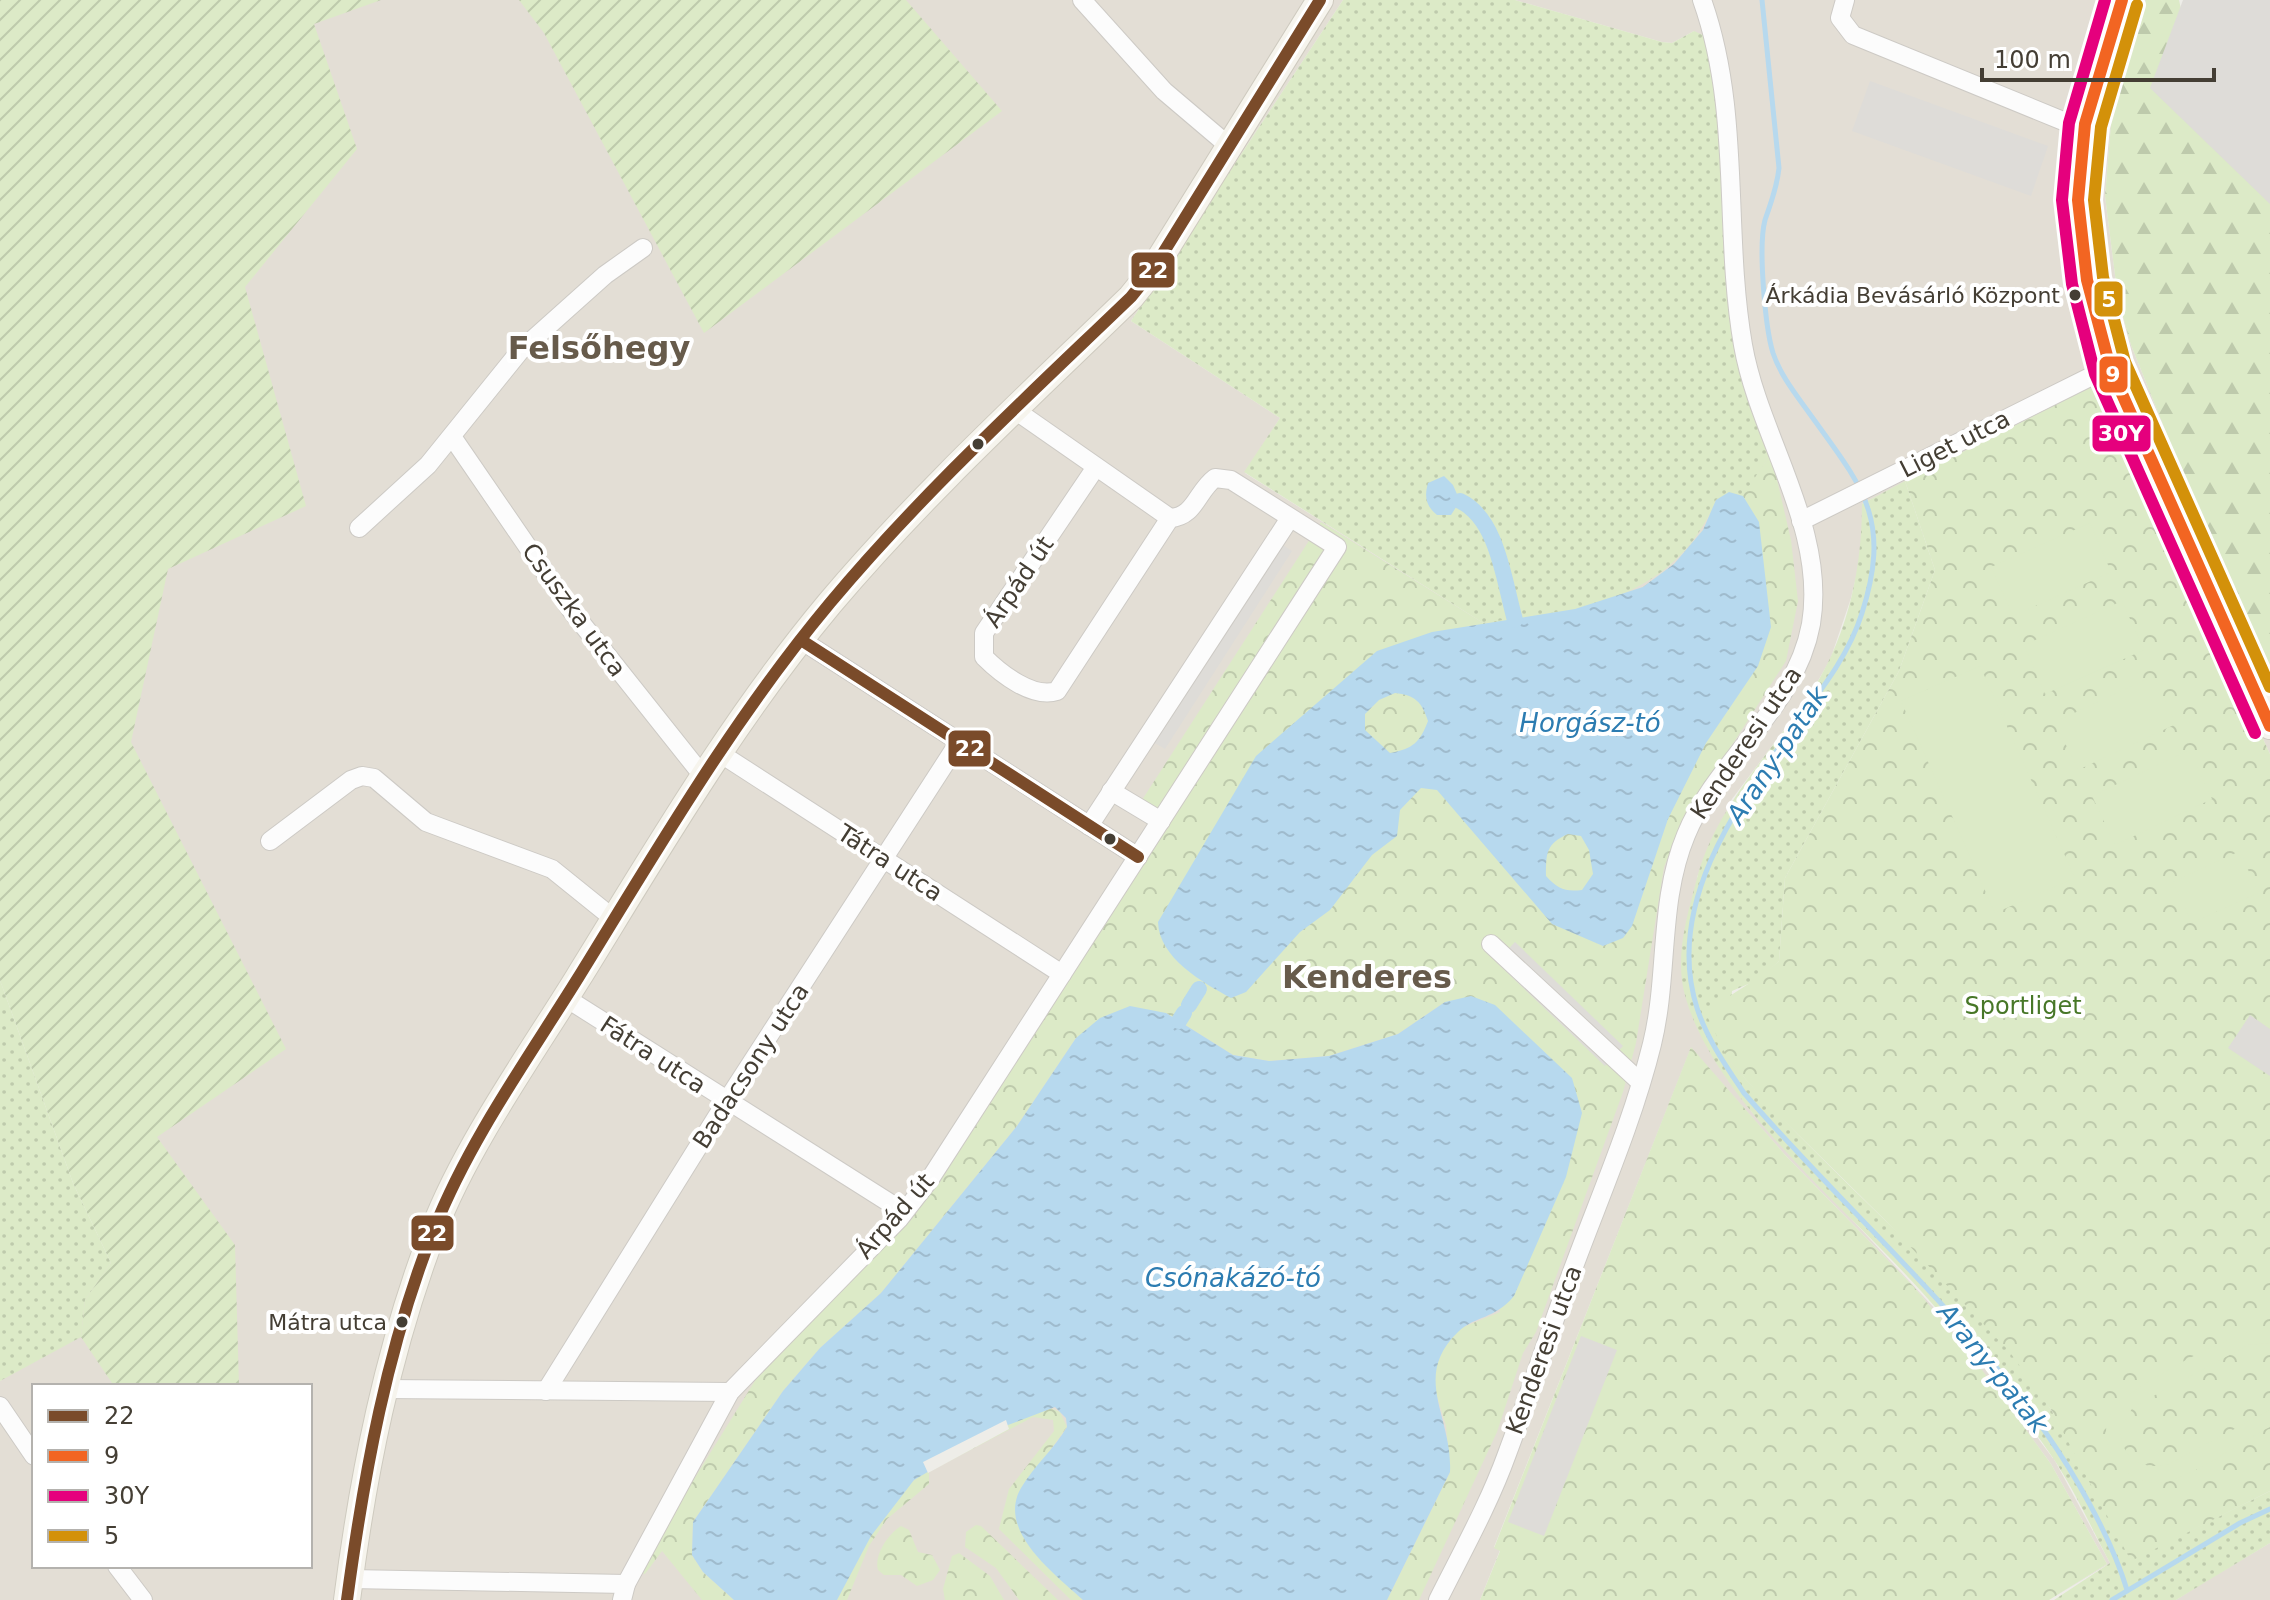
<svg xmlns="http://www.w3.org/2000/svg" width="2270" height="1600" viewBox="0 0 2270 1600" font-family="'DejaVu Sans',sans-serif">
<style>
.residential{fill:#e3ded5;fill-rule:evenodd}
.grass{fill:url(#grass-dots)}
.forest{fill:url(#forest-firs)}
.park{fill:url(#park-crowns)}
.garden{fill:url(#garden-furrows)}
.pitch{fill:#dceac7}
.parking{fill:#dedcd8}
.water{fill:url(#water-ripples);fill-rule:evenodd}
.pier{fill:#eeede8}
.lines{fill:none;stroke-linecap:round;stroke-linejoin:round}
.stream{stroke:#b7d9ee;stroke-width:5}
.canal{stroke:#b7d9ee;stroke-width:16}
.street-casing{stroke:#cdcac5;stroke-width:20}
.secondary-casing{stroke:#cecabf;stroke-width:28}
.street{stroke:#fcfcfc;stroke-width:18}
.secondary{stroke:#f6f4ed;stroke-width:26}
.bus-1-casing{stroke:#fff;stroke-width:18}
.bus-2-casing{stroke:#fff;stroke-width:18}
.bus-3-casing{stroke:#fff;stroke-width:18}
.bus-4-casing{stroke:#fff;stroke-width:18}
.bus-1{stroke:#7a4b2a;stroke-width:12}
.bus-2{stroke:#f26522;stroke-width:12}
.bus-3{stroke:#e5007d;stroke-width:12}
.bus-4{stroke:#d3910a;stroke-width:12}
.bus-dot{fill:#443e34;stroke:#fff;stroke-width:3}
.labels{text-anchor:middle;stroke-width:8;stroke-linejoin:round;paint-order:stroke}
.bus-label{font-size:22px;fill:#443e34;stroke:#fff;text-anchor:end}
.street-label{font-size:24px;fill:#443e34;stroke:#fff}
.park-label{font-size:24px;fill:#477727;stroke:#fff}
.water-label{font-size:26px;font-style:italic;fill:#2c7cb1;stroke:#fff}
.district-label{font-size:32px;font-weight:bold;fill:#675b4b;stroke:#fff}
.line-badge{stroke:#fff;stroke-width:3}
.badge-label{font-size:22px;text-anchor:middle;font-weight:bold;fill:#fff}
</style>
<defs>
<pattern id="grass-dots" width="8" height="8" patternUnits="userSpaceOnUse" patternTransform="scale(2)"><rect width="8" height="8" fill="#dceac7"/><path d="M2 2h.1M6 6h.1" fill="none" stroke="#becaac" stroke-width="1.8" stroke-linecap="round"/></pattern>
<pattern id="forest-firs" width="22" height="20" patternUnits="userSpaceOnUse" patternTransform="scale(2)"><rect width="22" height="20" fill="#dceac7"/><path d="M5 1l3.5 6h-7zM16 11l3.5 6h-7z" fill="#becaac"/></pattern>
<pattern id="park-crowns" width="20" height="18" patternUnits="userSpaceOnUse" patternTransform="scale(2)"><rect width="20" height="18" fill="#dceac7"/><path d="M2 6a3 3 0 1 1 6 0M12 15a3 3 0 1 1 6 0" fill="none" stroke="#becaac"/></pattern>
<pattern id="garden-furrows" width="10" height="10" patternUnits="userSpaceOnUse" patternTransform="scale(2)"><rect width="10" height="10" fill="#dceac7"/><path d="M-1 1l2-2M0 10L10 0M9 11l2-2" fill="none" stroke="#becaac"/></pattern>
<pattern id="water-ripples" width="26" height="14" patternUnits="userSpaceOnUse" patternTransform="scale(2)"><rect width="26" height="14" fill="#b7d9ee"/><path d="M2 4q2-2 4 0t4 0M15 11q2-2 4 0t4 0" fill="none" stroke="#9fbbcd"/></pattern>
</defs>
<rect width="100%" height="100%" fill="#eeede8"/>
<g class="residential">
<path d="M0,0H1343L1131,321L1280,418L1245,473L1483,623L1749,401L1736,350L1694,31L1672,43L1662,42L1515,0H2146L2112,113L2105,196L2118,299L2131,345L2190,492L2270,671V754L2100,382L1862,504V552L1851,598L1830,660L1808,698L1732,799L1697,877L1751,1111L1963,1339L2055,1461L2110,1563L2049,1600L2107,1564L2051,1464L1974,1360L1914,1287L1786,1156L1691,1048L1494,1547L1500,1550L1480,1600H0V1381L30,1362L111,1263L0,980ZM34,1386H310V1566H34Z"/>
<polygon points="2270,1543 2270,1600 2176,1600 2201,1584"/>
</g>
<g class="grass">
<path d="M1343,0H1515L1662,42L1672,43L1694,31L1705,36L1719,93L1736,350L1749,401L1771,454L1743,496L1716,500C1675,599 1580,613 1483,623L1244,472L1280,418L1131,321Z"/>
<path d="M1905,481L1935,570L1899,671L1785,878L1779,961L1760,979L1732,991L1728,1059C1816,1161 1921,1247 2008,1349C2060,1411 2094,1490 2131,1560L2270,1491V1543L2176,1600H2054L2110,1563C2092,1529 2075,1491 2053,1458C2013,1400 1968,1343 1921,1291C1848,1210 1717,1103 1686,999C1674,960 1686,920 1696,882C1713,812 1766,758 1806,700C1846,643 1862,573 1862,504Z"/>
<polygon points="0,980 73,1183 111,1263 85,1300 81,1337 0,1381"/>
</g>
<polygon class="forest" points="2146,0 2179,0 2185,28 2270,98 2270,671 2190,492 2131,345 2118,299 2105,196 2112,113"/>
<g class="park">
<path d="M2101,382L2270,754V1491L2131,1561L2052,1411L2009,1351L1885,1220L1769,1106L1728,1059L1706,1014C1730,993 1756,982 1779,961L1785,878L1899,671L1935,570L1905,481Z"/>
<polygon points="1771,454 1791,540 1798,601 1786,661 1682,823 1664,867 1636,1043 1623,1092 1536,1332 1523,1353 1497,1432 1419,1600 1387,1600 1450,1472 1446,1426 1435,1390 1434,1368 1445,1345 1461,1328 1500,1312 1445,1002 1398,1034 1329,1056 1269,1061 1233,1055 1166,1013 1076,1038 1017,1126 881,1293 820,1348 783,1391 693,1522 692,1555 703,1572 734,1600 702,1600 662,1551 645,1574 637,1571 771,1355 902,1226 1169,817 1142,800 1321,522 1483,623 1575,609 1643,587 1674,564 1703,530 1716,500 1729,492 1743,495"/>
<polygon points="1691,1047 1786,1156 1914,1287 1974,1359 2051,1464 2107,1564 2049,1600 1480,1600 1500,1551 1494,1548"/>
<path d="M1048,1407L1060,1412L1067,1427L1017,1496L1051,1570L1083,1600H1071L999,1529L1009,1489L1054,1431L1053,1420L1033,1417L929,1472V1484L887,1519L869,1546L847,1600H837C854,1562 874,1526 900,1494C927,1461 1007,1423 1048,1407Z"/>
<polygon points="976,1525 981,1526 1058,1600 1019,1600 996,1568 965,1547 966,1532"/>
<path d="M901,1526L909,1530L918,1552L932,1555L940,1570L933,1580L917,1586L901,1575H884L878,1570C874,1555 888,1534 901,1526Z"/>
<polygon points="959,1553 990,1576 1004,1600 945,1600 943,1589 952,1556"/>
</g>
<g class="garden">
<polygon points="0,0 381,0 314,24 357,149 245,287 306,506 168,569 131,742 286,1049 157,1137 235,1245 239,1386 114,1386 81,1337 85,1300 111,1263 73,1183 0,980"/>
<polygon points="519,0 906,0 1002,111 704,333 544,33"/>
</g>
<g class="pitch">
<polygon points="2090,523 2111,572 2013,616 1991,567"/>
<polygon points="2122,601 2144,650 2045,694 2024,645"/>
<polygon points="1980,666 2075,878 1995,913 1901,701"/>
<polygon points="2153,676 2176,724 2078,770 2055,722"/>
<polygon points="2189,750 2212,799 2115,845 2092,796"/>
<polygon points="2240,851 2258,893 2192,923 2173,882"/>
<path d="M2270,1328V1343L2248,1345L2133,1407L2120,1429C2122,1459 2140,1471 2169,1464L2270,1410V1427C2238,1443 2207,1468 2173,1480C2134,1494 2091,1452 2111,1413C2122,1389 2243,1326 2270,1328Z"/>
</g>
<g class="parking">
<polygon points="2183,0 2270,0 2270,204 2150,88"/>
<polygon points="1870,81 2048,146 2031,196 1852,131"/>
<polygon points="1275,540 1292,551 1165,749 1146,738"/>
<polygon points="1515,942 1623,1046 1605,1066 1496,962"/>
<polygon points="2250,1015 2270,1029 2270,1076 2228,1048"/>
<polygon points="1581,1336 1617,1350 1544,1536 1508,1522"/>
</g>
<g class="water">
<path d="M1444,476L1453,485L1460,501L1451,515H1437C1426,506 1424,497 1428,483Z"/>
<path d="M1729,492L1743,496L1759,522L1771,627L1758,666L1706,743L1668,819L1632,926L1623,938L1603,946L1552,924L1437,790L1421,788L1400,810L1397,836L1372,855L1330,910L1300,932L1246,992L1231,998C1202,982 1159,958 1158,922L1256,756L1377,651L1432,632L1575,609L1643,587L1674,564L1703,530L1716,500ZM1395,693C1415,695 1422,702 1428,721C1420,742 1413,749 1390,753L1365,730V714L1379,700ZM1568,834L1581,836L1589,850L1593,874L1582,890C1565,892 1558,889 1546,876C1546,853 1546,844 1568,834Z"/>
<path d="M1471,996L1495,1005L1572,1078L1582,1113L1566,1177L1514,1296C1494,1320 1476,1315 1458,1332C1411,1377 1453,1417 1450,1472L1387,1600H1083C1056,1575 996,1531 1021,1488C1034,1466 1054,1449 1067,1427L1066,1418L1055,1407L1008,1425L914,1480L871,1536L837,1600H734L703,1572L692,1555L693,1522L783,1391L820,1348L881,1293L1017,1126L1076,1038L1100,1018L1130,1006L1166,1013L1233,1055L1269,1061L1329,1056L1398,1034L1445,1002Z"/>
</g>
<polygon class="pier" points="1006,1420 1009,1429 928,1473 923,1462"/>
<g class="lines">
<g class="stream">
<path d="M1762,0L1779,168C1777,188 1771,202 1765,220C1758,246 1765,327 1773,353C1780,374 1794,392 1807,410C1860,484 1893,516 1862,613C1848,658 1817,695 1790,732C1734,809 1665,907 1697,1008C1707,1039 1726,1066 1744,1093C1856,1223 1992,1335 2079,1485C2098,1518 2116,1553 2127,1590"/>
<polyline points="2112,1600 2240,1523 2270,1509"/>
</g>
<g class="canal">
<path d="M1460,501C1498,519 1504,582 1515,620"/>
<polyline points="1189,1005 1199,989"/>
<polyline points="1179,1021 1184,1013"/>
</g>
<defs>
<g id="street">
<polyline points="1082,0 1164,91 1230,147"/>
<polyline points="1845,0 1840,18 1853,35 2068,123 2085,124"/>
<polyline points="453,438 571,610 703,776"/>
<path d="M1096,467L984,633V657C1001,674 1033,699 1057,691L1170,518"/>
<polyline points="1801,521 2110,367"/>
<polyline points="359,528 428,465 520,351 605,275 643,248"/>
<polyline points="801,640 1138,857"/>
<polyline points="718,752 1062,974"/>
<polyline points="1111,791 1161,821"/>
<polyline points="1089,826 1290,518"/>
<polyline points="270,841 351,780 362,776 374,778 426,822 552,869 614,919"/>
<polyline points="1491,944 1639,1081"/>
<polyline points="566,998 904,1212"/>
<polyline points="385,1389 730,1392"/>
<polyline points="546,1391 726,1102 959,742"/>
<polyline points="0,1406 34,1456"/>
<polyline points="117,1566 143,1600"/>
<polyline points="350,1579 626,1584"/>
<path d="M622,1600L626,1584L730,1392L899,1219L930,1179L1337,547L1231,480L1215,478C1197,491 1195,517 1170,518L1015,410"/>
<path d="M1438,1600C1462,1552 1489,1504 1507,1454C1530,1393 1550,1330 1573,1269C1600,1196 1633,1121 1652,1044C1669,975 1658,902 1686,835C1717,759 1796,708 1811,624C1827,528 1759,437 1743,345C1723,230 1742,112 1702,0"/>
</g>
<g id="secondary">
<polyline points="2122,0 2085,124 2078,200 2087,280 2110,367 2270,726"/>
<path d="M347,1600C363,1474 388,1348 434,1229C466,1146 531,1054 578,978C657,850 733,719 830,603C923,493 1028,397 1131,297L1152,271L1320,0"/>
</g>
</defs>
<use href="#street" class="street-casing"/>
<use href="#secondary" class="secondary-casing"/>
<use href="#street" class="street"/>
<use href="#secondary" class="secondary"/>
<defs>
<g id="bus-1">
<polyline points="801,640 1138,857"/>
<path d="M347,1600C364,1474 387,1347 434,1229C470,1139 527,1060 578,978C657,850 733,719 830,603C922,493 1028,396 1131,297L1152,271L1320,0"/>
</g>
<polyline id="bus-2" points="2122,0 2085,124 2078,200 2087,280 2110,367 2270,726"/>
<polyline id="bus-3" points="2105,0 2069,123 2062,200 2072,284 2095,374 2255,733"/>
<polyline id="bus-4" points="2137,5 2101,127 2094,200 2103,277 2125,362 2270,687"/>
</defs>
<use href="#bus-1" class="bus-1-casing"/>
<use href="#bus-2" class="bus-2-casing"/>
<use href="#bus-3" class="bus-3-casing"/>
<use href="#bus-4" class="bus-4-casing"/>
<use href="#bus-1" class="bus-1"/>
<use href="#bus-2" class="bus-2"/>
<use href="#bus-3" class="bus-3"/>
<use href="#bus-4" class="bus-4"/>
</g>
<g class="bus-dot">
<circle cx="2075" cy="295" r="7"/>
<circle cx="978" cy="444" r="7"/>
<circle cx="1110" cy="839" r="7"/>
<circle cx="402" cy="1322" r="7"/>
</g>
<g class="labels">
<g class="bus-label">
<text x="2060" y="303">Árkádia Bevásárló Központ</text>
<text x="387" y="1330">Mátra utca</text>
</g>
<g class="street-label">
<text transform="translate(1955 444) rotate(-27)" y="8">Liget utca</text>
<text transform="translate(1019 582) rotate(-56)" y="8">Árpád út</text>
<text transform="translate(574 610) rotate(54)" y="8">Csuszka utca</text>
<text transform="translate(1746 743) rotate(-56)" y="8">Kenderesi utca</text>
<text transform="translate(890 863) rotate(33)" y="8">Tátra utca</text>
<text transform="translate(653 1055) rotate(33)" y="8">Fátra utca</text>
<text transform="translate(751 1066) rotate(-57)" y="8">Badacsony utca</text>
<text transform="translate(895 1216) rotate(-49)" y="8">Árpád út</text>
<text transform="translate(1544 1350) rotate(-70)" y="8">Kenderesi utca</text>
</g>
<g class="park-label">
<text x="2023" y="1014">Sportliget</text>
</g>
<g class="water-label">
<text x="1590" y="732">Horgász-tó</text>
<text transform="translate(1777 755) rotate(-56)" y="9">Arany-patak</text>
<text x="1233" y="1287">Csónakázó-tó</text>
<text transform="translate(1993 1368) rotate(51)" y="9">Arany-patak</text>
</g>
<g class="district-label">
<text x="599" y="359">Felsőhegy</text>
<text x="1367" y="988">Kenderes</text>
</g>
</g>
<g class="line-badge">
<rect x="1130" y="251" width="46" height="38" rx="8" fill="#7a4b2a"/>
<rect x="2093" y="280" width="31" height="38" rx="8" fill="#d3910a"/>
<rect x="2098" y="355" width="31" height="39" rx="8" fill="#f26522"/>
<rect x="2091" y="414" width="61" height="39" rx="8" fill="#e5007d"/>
<rect x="947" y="729" width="45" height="39" rx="8" fill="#7a4b2a"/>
<rect x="410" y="1214" width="45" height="38" rx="8" fill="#7a4b2a"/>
</g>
<g class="badge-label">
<text x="1153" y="278">22</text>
<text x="2109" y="307">5</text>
<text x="2113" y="382">9</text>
<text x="2121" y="441">30Y</text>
<text x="970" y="756">22</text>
<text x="432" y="1241">22</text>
</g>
<rect x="32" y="1384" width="280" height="184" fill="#ffffff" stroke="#b4b2ae" stroke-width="2"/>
<rect x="48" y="1410" width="40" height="12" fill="#7a4b2a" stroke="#b4b2ae" stroke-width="2"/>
<text x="104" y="1424" font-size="24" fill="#443e34">22</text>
<rect x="48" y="1450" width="40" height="12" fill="#f26522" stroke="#b4b2ae" stroke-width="2"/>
<text x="104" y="1464" font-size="24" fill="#443e34">9</text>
<rect x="48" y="1490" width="40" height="12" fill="#e5007d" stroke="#b4b2ae" stroke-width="2"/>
<text x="104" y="1504" font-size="24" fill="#443e34">30Y</text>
<rect x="48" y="1530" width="40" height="12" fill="#d3910a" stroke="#b4b2ae" stroke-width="2"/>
<text x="104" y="1544" font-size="24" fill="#443e34">5</text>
<path d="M1982 68v12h232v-12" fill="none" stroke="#443e34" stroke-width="4"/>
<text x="1994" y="68" font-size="24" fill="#443e34" stroke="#ffffff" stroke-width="6" paint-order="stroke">100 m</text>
</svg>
